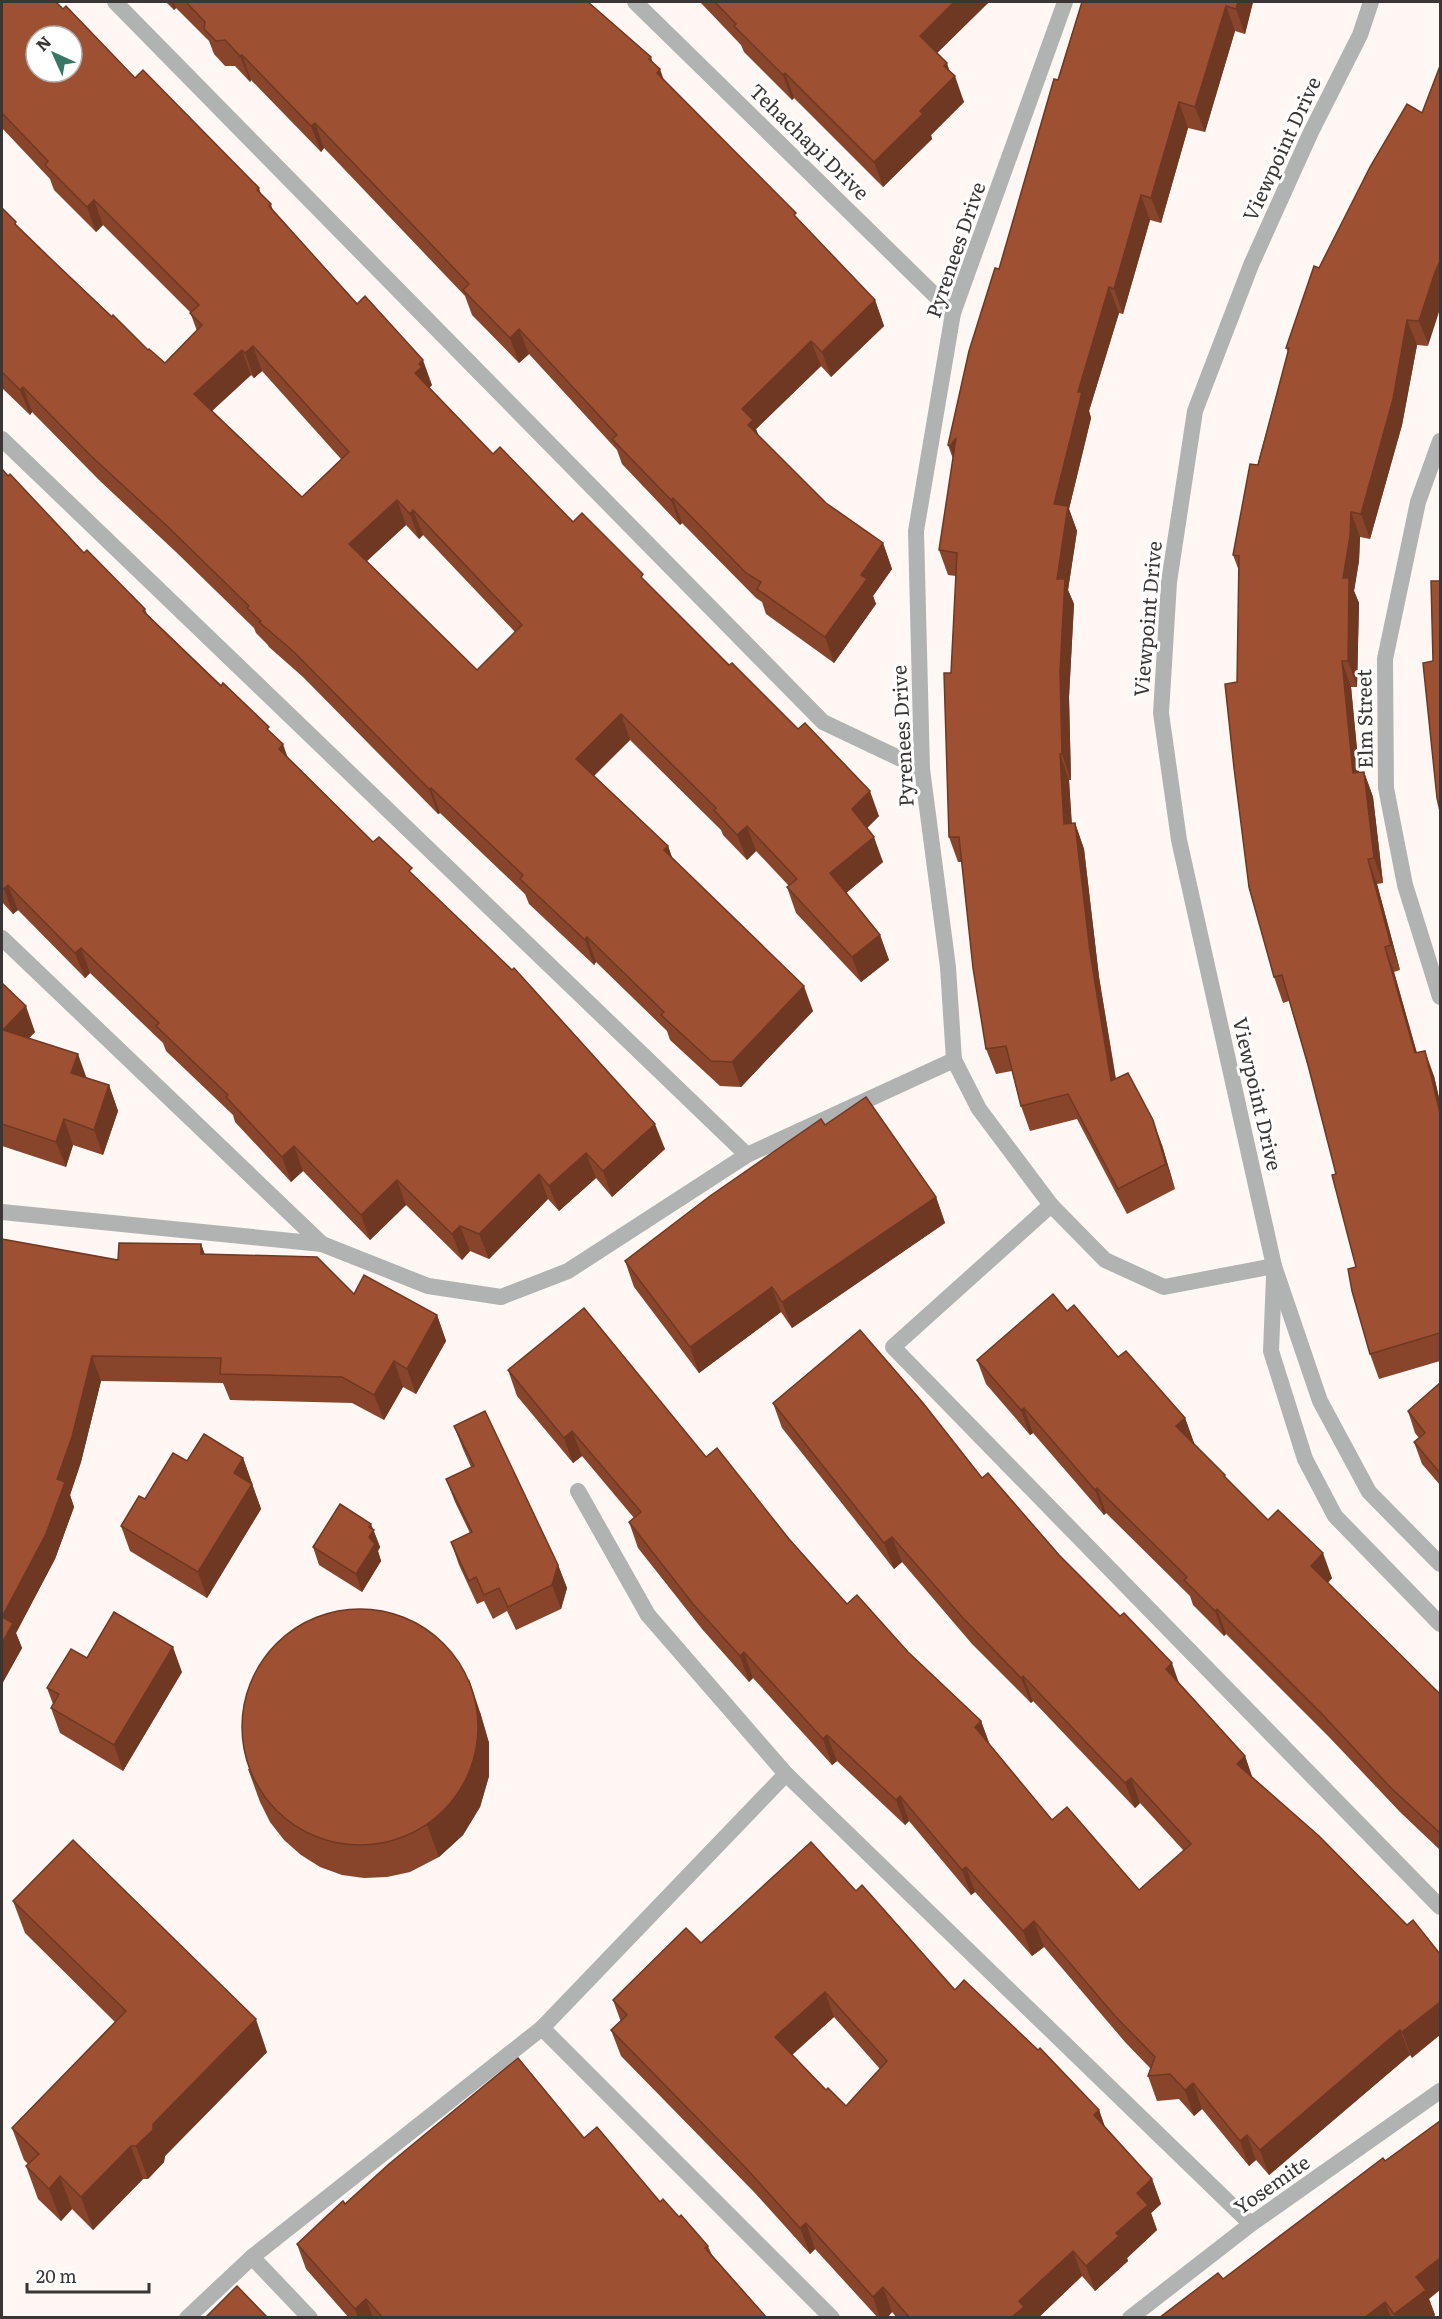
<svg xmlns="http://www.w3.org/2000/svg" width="1442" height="2319" viewBox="0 0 1442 2319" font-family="Literata,serif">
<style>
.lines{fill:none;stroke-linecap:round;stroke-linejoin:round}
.minor{stroke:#b0b3b2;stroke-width:16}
.tertiary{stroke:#b0b3b2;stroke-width:16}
.wall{fill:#88452b;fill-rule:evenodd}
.shaded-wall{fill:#6f3823}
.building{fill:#9e5032;stroke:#6f3823;stroke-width:1.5;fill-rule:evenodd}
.labels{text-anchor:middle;stroke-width:6;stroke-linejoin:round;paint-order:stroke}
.street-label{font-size:20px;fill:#393635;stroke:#fff}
</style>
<rect width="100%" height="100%" fill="#fff7f4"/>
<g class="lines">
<g class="minor">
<polyline points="115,2 823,722 922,769"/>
<polyline points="635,2 953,313"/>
<polyline points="1065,2 953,313 916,531 922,769 948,967 954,1060 979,1109 1051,1205 1105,1260 1164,1287 1274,1266"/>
<polyline points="2,439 747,1155"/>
<polyline points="1440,441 1418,502 1385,659 1386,788 1405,885 1440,997"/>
<polyline points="2,938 322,1244 428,1286 501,1297 568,1271 747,1155 954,1060"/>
<polyline points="1051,1205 893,1347 1440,1907"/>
<polyline points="2,1212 322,1244"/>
<polyline points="578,1491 648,1615 786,1774 1251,2224"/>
<polyline points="542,2028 832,2318"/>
<polyline points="252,2257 310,2318"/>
<polyline points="187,2318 252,2257 542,2028 786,1774"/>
<polyline points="1130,2318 1251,2224 1440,2091"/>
</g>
<g class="tertiary">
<polyline points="1371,2 1360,35 1311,132 1251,265 1195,411 1169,582 1161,713 1179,840 1274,1266 1320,1401 1369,1492 1440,1564"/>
<polyline points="1274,1276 1271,1351 1305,1459 1335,1516 1440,1624"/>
</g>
</g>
<g class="wall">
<path d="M2,2L135,78L259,188L261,194L271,204L273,211L432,385L429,388L493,454L646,582L879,816L867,828L883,862L846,893L880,935L889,960L861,982L796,913L787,887L789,886L756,851L747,860L723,835L721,830L630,740L594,776L668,846L672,858L813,1011L741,1087L720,1086L670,1040L667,1031L596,962L594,965L529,904L525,894L440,813L438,814L303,677L269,647L267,644L256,633L254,628L176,552L100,481L32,412L30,415L2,388V208L18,227L51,259L148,350L165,363L197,331L190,312L103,225L96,232L54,190L50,179L2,128ZM262,371L341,459L302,497L212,411L251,375L254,378ZM406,525L419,539L423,535L515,632L477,670L367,561Z"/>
<polygon points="166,2 588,2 651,57 653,63 664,81 875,300 884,326 831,377 821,366 756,429 758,435 826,503 883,543 892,569 873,596 876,604 834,663 766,614 762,602 756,598 682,523 680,525 622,464 617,450 529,354 519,363 472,315 465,296 324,148 321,152 251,80 250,82 235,66 225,66 214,54 209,41 176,8 174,10"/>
<polygon points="700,2 989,2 937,53 950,71 964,102 931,135 932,139 883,187 794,98 792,100 744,52 741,45"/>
<polygon points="1082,2 1253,2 1245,34 1235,31 1205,132 1188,128 1161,223 1150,220 1123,314 1119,313 1089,411 1091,418 1069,509 1077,531 1068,590 1074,604 1069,697 1071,780 1069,780 1072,824 1075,823 1084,849 1099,977 1116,1079 1162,1145 1175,1189 1127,1214 1077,1119 1030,1131 1021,1106 1012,1071 996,1074 986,1049 962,862 958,862 949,837 951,673 956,576 948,575 939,550 953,459 948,445 999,269"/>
<polygon points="1370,167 1428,346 1417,345 1402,425 1370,539 1360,537 1359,561 1354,591 1359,603 1357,687 1351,687 1359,772 1364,772 1373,797 1383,883 1377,884 1400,970 1394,972 1417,1053 1434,1076 1440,1102 1440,1361 1379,1379 1370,1354 1356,1267 1336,1174 1308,1065 1289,1001 1283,1003 1274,977 1239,571 1233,555 1288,352 1286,348 1319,268"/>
<polygon points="2,469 84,553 145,609 147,614 271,733 288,758 373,842 414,876 665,1149 612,1197 596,1178 559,1211 548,1199 489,1259 470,1251 462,1260 406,1205 370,1240 303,1171 291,1182 235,1122 233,1115 166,1051 163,1043 90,973 85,978 18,910 13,914 2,902"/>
<polygon points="2,983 35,1032 29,1038 86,1078 109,1085 118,1111 103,1155 73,1145 66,1167 2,1146"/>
<polygon points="825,1125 936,1197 945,1223 792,1328 781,1312 699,1373 634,1287 625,1261"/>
<polygon points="201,1244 205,1255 437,1315 446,1341 416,1394 403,1387 384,1420 352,1403 230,1400 223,1383 101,1381 81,1462 70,1495 74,1507 55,1559 16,1633 22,1648 2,1684 118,1260"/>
<polygon points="1067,1311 1185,1418 1194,1443 1193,1444 1225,1475 1226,1479 1268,1520 1332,1578 1328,1583 1440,1694 1440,1850 1400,1812 1330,1738 1226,1634 1224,1636 1193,1605 1190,1596 1106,1513 1104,1515 1033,1433 1030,1435 986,1384 977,1360"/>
<polygon points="508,1370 706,1457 789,1539 847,1604 908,1652 981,1721 990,1745 1052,1820 1139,1890 1184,1851 1140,1803 1135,1808 1033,1701 1031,1703 972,1644 902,1562 894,1569 782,1428 773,1403 982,1478 1059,1555 1179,1683 1245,1756 1252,1777 1407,1925 1412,2058 1410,2055 1269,2175 1256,2160 1249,2166 1202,2109 1194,2116 1179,2099 1157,2101 1148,2076 1151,2069 1125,2042 1044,1947 1032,1956 975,1892 971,1895 909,1821 905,1825 837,1761 832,1765 753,1678 749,1682 702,1629 638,1548 629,1522 634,1518 582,1456 573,1463 517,1396"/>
<polygon points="1440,1383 1440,1485 1422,1464 1414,1442 1419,1438 1415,1433 1408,1411"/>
<polygon points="454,1426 558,1565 567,1588 561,1609 516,1630 507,1611 493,1619 484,1601 477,1604 459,1565 451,1542 470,1533 455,1502 446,1479 471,1467 463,1449"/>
<polygon points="243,1458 261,1509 207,1598 130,1551 121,1526 145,1499 187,1461"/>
<polygon points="373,1529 380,1547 378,1551 381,1561 362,1592 319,1565 313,1547"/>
<polygon points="87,1658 182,1672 123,1771 60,1733 51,1708 53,1704 47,1688"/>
<polygon points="480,1712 489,1743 489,1776 480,1807 463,1835 439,1857 410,1872 387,1877 364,1878 342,1875 320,1867 301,1855 284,1840 270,1822 260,1802 248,1769"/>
<path d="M856,1891L955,1990L1099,2110L1105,2127L1152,2179L1161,2204L1151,2213L1157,2230L1127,2258L1128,2261L1095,2291L1082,2276L1038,2318H897L892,2312L887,2318H878L815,2249L810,2254L754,2192L621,2056L611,2030L621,2022L613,2000L701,1943ZM834,2017L880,2069L846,2106L826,2090L792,2055Z"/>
<polygon points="13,1901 267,2052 165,2156 164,2162 148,2179 143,2179 93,2230 72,2209 61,2221 38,2199 26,2166 28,2164 24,2160 12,2128 115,2022 25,1933"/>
<polygon points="584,2138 679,2217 708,2246 712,2255 767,2318 349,2318 306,2269 297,2244 345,2204"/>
<polygon points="1223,2279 1429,2299 1435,2315 1432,2318 1159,2318"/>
</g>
<g class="shaded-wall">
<polygon points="171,2 174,2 176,8 174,10"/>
<polygon points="954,2 989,2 929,61 920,36"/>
<polygon points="1238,2 1253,2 1245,34 1236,9"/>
<polygon points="1226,6 1235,31 1205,132 1195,107"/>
<polygon points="242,55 251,80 250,82 240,56"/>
<polygon points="947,63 952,79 955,76 964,102 931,135 932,139 883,187 874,162 920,111 944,66"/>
<polygon points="660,69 669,95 657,73"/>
<polygon points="785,73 794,98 792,100 783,75"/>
<polygon points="1179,102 1188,128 1161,223 1151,198"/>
<polygon points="315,123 324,148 321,152 311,126"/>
<polygon points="1141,195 1150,220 1123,314 1114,289"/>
<polygon points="94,200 103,225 96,232 87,207"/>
<polygon points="1440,261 1440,309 1428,346 1419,321 1435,272"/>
<polygon points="1109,287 1119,313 1089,411 1091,418 1069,509 1077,531 1068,590 1074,604 1069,697 1071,780 1062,754 1054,504 1078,392"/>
<polygon points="875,300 884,326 831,377 822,352"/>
<polygon points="1407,320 1417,345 1402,425 1370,539 1361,514"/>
<polygon points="519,329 529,354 519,363 510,338"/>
<polygon points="811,341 821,366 756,429 762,445 757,450 742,409"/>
<polygon points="253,346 262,371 254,378 245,353"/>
<polygon points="242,350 251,375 203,419 194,394"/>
<polygon points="423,360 432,385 429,388 415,373 419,364"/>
<polygon points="23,387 32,412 30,415 20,390"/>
<polygon points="956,438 959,472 950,446"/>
<polygon points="673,498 682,523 680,525 671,500"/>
<polygon points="397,500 406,525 358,569 349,544"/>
<polygon points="413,510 423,535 419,539 410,514"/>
<polygon points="1351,512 1360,537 1359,561 1354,591 1359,603 1357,687 1348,661 1343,578"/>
<polygon points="883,543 892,569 873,596 876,604 834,663 825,637 861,575"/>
<polygon points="1342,661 1351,687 1362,799 1353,773"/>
<polygon points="621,714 630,740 585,784 576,759"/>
<polygon points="283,744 292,770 279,749"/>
<polygon points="1060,754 1069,780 1073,850 1064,824"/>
<polygon points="1364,772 1373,797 1383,883 1374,858"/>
<polygon points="431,788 440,813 438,814 429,789"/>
<polygon points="870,791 879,816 861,834 852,809"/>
<polygon points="1075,823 1084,849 1099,977 1120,1106 1111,1081 1090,952"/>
<polygon points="747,826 756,851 747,860 737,835"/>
<polygon points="874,837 883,862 839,899 830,873"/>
<polygon points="668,846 677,871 664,850"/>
<polygon points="1368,859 1377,884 1400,970 1391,945"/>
<polygon points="8,885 18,910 13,914 4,889"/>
<polygon points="880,935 889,960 861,982 852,957"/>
<polygon points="587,937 596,962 594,965 585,940"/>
<polygon points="1385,947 1394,972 1424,1079 1415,1053"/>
<polygon points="81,948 90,973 85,978 75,953"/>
<polygon points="804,986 813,1011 741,1087 732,1062"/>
<polygon points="26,1006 35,1032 12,1055 3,1030"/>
<polygon points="1425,1051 1434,1076 1440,1102 1440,1113"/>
<polygon points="78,1054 87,1079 71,1073"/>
<polygon points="109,1085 118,1111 103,1155 94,1130"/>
<polygon points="64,1119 73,1145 66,1167 56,1142"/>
<polygon points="1153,1120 1162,1145 1175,1189 1166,1164"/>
<polygon points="655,1124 665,1149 612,1197 603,1171"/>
<polygon points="294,1146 303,1171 291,1182 282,1157"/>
<polygon points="586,1153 596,1178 559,1211 549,1186"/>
<polygon points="539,1174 548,1199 489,1259 479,1234"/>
<polygon points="397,1180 406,1205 370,1240 361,1215"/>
<polygon points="936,1197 945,1223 792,1328 782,1302"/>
<polygon points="460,1226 470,1251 462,1260 452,1234"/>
<polygon points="201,1244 210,1269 201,1254"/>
<polygon points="772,1287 781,1312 699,1373 690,1347"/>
<polygon points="437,1315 446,1341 416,1394 407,1369"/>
<polygon points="92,1356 101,1381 81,1462 70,1495 74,1507 55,1559 16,1633 22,1648 2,1684 2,1617 57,1479"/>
<polygon points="394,1361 403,1387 384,1420 374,1395"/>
<polygon points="1024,1408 1033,1433 1030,1435 1021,1410"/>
<polygon points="1185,1418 1194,1443 1185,1451 1176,1426"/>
<polygon points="572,1431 582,1456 573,1463 564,1438"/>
<polygon points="243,1458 252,1483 247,1492 252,1484 261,1509 207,1598 198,1572 234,1473"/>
<polygon points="1097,1488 1106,1513 1104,1515 1095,1490"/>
<polygon points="371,1524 380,1547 378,1551 381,1561 362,1592 356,1574 369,1537 369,1527"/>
<polygon points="892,1537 902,1562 894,1569 884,1543"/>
<polygon points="1323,1553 1332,1578 1320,1591 1311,1566"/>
<polygon points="558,1565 567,1588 561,1609 552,1585"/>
<polygon points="1217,1609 1226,1634 1224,1636 1215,1611"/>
<polygon points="173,1647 182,1672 123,1771 114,1745"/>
<polygon points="744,1652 753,1678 749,1682 740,1656"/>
<polygon points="1172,1663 1181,1689 1166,1669"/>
<polygon points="1023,1676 1033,1701 1031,1703 1021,1678"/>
<polygon points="469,1679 480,1712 489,1743 489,1776 480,1807 463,1835 439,1857 427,1825"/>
<polygon points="981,1721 990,1746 975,1727"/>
<polygon points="827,1735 837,1761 832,1765 823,1739"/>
<polygon points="1245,1756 1254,1782 1237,1764"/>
<polygon points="1131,1778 1140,1803 1135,1808 1125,1783"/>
<polygon points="900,1796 909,1821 905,1825 896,1800"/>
<polygon points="966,1867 975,1892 971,1895 962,1870"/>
<polygon points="1034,1921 1044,1947 1032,1956 1023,1931"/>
<polygon points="825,1992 834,2017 784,2062 775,2037"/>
<polygon points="1440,2002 1440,2035 1412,2058 1402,2032"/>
<polygon points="256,2019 267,2052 165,2156 164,2162 148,2179 136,2146 153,2124"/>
<polygon points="1400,2030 1410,2055 1269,2175 1260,2150"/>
<polygon points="1193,2083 1202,2109 1194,2116 1185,2090"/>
<polygon points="1099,2110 1108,2136 1094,2115"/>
<polygon points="1247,2135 1256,2160 1249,2166 1240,2141"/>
<polygon points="131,2146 143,2179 93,2230 81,2197"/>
<polygon points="60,2176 72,2209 61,2221 49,2189"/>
<polygon points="1152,2179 1161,2204 1151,2213 1157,2230 1127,2258 1128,2261 1095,2291 1086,2266 1116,2233 1137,2193"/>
<polygon points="806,2223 815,2249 810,2254 800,2228"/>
<polygon points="1073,2251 1082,2276 1038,2318 1011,2318 1019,2301"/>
<polygon points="1440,2258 1440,2290 1429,2299 1435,2315 1432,2318 1396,2318 1394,2314 1416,2277"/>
<polygon points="883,2287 892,2312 887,2318 880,2318 873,2297"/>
<polygon points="366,2299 373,2318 358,2318 355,2309"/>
<polygon points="1385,2302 1391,2318 1364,2318"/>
</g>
<g class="building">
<path d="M2,2H56L63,9L66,6L135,78L143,70L259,188L257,190L271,204L269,206L357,304L365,296L423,360L419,364L422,367L415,373L493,454L500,447L573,522L582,513L643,574L641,577L729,665L732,663L798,729L805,723L870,791L852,809L874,837L830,873L880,935L852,957L787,887L797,879L747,826L737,835L714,810L716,808L621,714L576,759L668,846L664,850L804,986L732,1062L711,1061L661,1015L664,1012L587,937L585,940L520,879L523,875L431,788L429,789L294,652L259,622L261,621L247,608L249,606L167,526L91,456L23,387L20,390L2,372V208L16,222L15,224L51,259L112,317L113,315L148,350L149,349L165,363L202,325L190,313L199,305L94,200L87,207L45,165L48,161L2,113ZM36,36H72V72H36ZM253,346L349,452L302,497L194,394L242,350L245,353ZM397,500L410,514L413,510L522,625L477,670L349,544Z"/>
<polygon points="186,2 588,2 651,57 649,59 660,69 657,73 796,213 794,215 875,300 822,352 811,341 742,409 753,420 748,425 826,503 883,543 861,575 867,579 825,637 757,589 761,582 746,573 673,498 671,500 612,439 617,435 519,329 510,338 463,290 469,284 315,123 311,126 242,55 240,56 225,40 216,41 204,29 205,22"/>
<polygon points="715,2 954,2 920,36 947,63 944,66 955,76 920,111 923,114 874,162 785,73 783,75 734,26 736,24"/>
<polygon points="1082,2 1238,2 1236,9 1226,6 1195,107 1179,102 1151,198 1141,195 1114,289 1109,287 1078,392 1082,392 1054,504 1068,506 1057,579 1065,579 1060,672 1062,754 1060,754 1064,824 1075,823 1090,952 1111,1081 1128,1073 1153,1120 1166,1164 1118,1189 1068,1094 1021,1106 1006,1046 986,1049 973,968 959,837 949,837 944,673 951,673 957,553 939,550 956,438 950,446 948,445 969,351 995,268 999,269 1054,79 1058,80"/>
<polygon points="1440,66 1440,261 1435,272 1419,321 1407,320 1393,399 1361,514 1351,512 1350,536 1343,578 1349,578 1348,661 1342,661 1353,773 1364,772 1374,858 1368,859 1391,945 1385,947 1415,1053 1425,1051 1440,1113 1440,1333 1370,1354 1352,1291 1348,1269 1356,1267 1332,1175 1336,1174 1308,1065 1282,975 1274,977 1249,887 1234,768 1225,684 1237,682 1239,556 1233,555 1250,464 1258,465 1289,348 1286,348 1314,266 1319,268 1370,167 1407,104 1422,113"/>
<polygon points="2,469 8,476 10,474 84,553 87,550 145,609 143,611 221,686 223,683 269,727 267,729 283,744 279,749 373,842 379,837 412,868 409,871 512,970 514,968 655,1124 603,1171 586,1153 549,1186 539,1174 479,1234 460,1226 452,1234 397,1180 361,1215 294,1146 282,1157 226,1097 228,1095 156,1026 159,1023 81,948 75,953 8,885 4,889 2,887"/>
<polygon points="1431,581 1440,581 1440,811 1437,798 1423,663 1433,661"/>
<polygon points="2,983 26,1006 3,1030 78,1054 71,1073 109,1085 94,1130 64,1119 56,1142 2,1124"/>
<polygon points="866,1097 936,1197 782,1302 772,1287 690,1347 625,1261 710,1196 821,1119 825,1125"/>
<polygon points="2,1239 118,1260 119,1243 201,1244 201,1254 317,1257 354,1294 364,1275 437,1315 407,1369 394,1361 374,1395 342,1377 220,1374 221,1358 92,1356 72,1437 57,1479 65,1482 46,1534 2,1617 13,1623 2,1643"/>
<polygon points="1053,1294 1067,1311 1074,1305 1118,1357 1126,1351 1185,1418 1176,1426 1225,1475 1224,1476 1268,1520 1278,1510 1323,1553 1311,1566 1440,1694 1440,1833 1391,1788 1321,1713 1217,1609 1215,1611 1184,1580 1187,1577 1097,1488 1095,1490 1024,1408 1021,1410 977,1360"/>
<polygon points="584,1308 706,1457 717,1448 789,1539 847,1604 857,1595 908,1652 981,1721 975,1727 1052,1820 1067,1807 1139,1890 1191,1844 1131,1778 1125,1783 1023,1676 1021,1678 963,1618 892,1537 884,1543 773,1403 860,1330 923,1403 982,1478 988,1473 1059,1555 1120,1616 1124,1613 1172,1663 1166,1669 1245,1756 1237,1764 1319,1836 1407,1925 1413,1920 1440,1954 1440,2002 1402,2032 1400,2030 1260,2150 1247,2135 1240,2141 1193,2083 1185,2090 1170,2074 1148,2076 1155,2057 1115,2016 1034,1921 1023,1931 966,1867 962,1870 900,1796 896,1800 827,1735 823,1739 744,1652 740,1656 693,1604 629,1522 641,1512 572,1431 564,1438 508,1370"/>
<polygon points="1440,1383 1440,1473 1414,1442 1425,1433 1408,1411"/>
<polygon points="485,1411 558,1565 552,1585 508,1607 499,1588 484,1595 476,1577 469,1581 451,1542 472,1532 446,1479 474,1466 454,1426"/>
<polygon points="204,1434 243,1458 234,1473 252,1484 198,1572 121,1526 139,1496 145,1499 173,1453 187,1461"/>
<polygon points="340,1504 371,1524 369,1527 374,1530 369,1537 375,1544 356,1574 313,1547"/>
<circle cx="360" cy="1727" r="118"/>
<polygon points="114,1612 173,1647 114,1745 51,1708 59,1694 47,1688 71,1649 87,1658"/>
<polygon points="73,1840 256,2019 153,2124 153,2130 136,2146 131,2146 81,2197 60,2176 49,2189 26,2166 39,2154 12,2128 126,2011 13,1901"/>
<path d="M811,1842L856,1891L862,1885L955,1990L964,1980L1038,2050L1040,2048L1099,2110L1094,2115L1152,2179L1137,2193L1148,2205L1116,2233L1119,2236L1086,2266L1073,2251L1019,2301L1024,2307L1011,2318H910L883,2287L873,2297L806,2223L800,2228L745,2167L611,2030L627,2015L613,2000L686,1928L701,1943ZM825,1992L887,2061L846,2106L828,2088L826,2090L775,2037Z"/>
<polygon points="518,2058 584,2138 597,2127 660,2202 663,2199 679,2217 681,2215 708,2246 705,2248 767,2318 383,2318 366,2299 355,2309 297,2244 343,2201 345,2204 389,2164"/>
<polygon points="1440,2121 1440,2258 1416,2277 1426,2290 1394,2314 1385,2302 1364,2318 1159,2318 1218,2273 1223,2279 1383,2158 1385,2161"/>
<polygon points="237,2286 268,2318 205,2318"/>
</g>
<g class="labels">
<g class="street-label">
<text transform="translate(809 142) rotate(44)" y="7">Tehachapi Drive</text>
<text transform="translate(1282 149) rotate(-65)" y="7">Viewpoint Drive</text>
<text transform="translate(956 250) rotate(-71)" y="7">Pyrenees Drive</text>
<text transform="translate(1148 619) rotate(-85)" y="7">Viewpoint Drive</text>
<text transform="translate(1365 719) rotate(-91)" y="7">Elm Street</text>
<text transform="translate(903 736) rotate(-93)" y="7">Pyrenees Drive</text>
<text transform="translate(1257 1094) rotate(77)" y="7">Viewpoint Drive</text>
<text transform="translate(1272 2185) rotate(-35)" y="7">Yosemite</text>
</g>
</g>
<rect width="1442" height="2319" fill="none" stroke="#393635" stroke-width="6"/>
<g transform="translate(54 54) rotate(315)"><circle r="28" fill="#ffffff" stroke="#b0afae" stroke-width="1.5"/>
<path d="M0-4.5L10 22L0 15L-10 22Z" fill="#387763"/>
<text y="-9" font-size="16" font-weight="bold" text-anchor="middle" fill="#393635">N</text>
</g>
<path d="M27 2283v9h122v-9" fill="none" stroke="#393635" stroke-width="3"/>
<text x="36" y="2283" font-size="18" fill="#393635" stroke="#ffffff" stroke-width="4.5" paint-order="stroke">20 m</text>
</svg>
